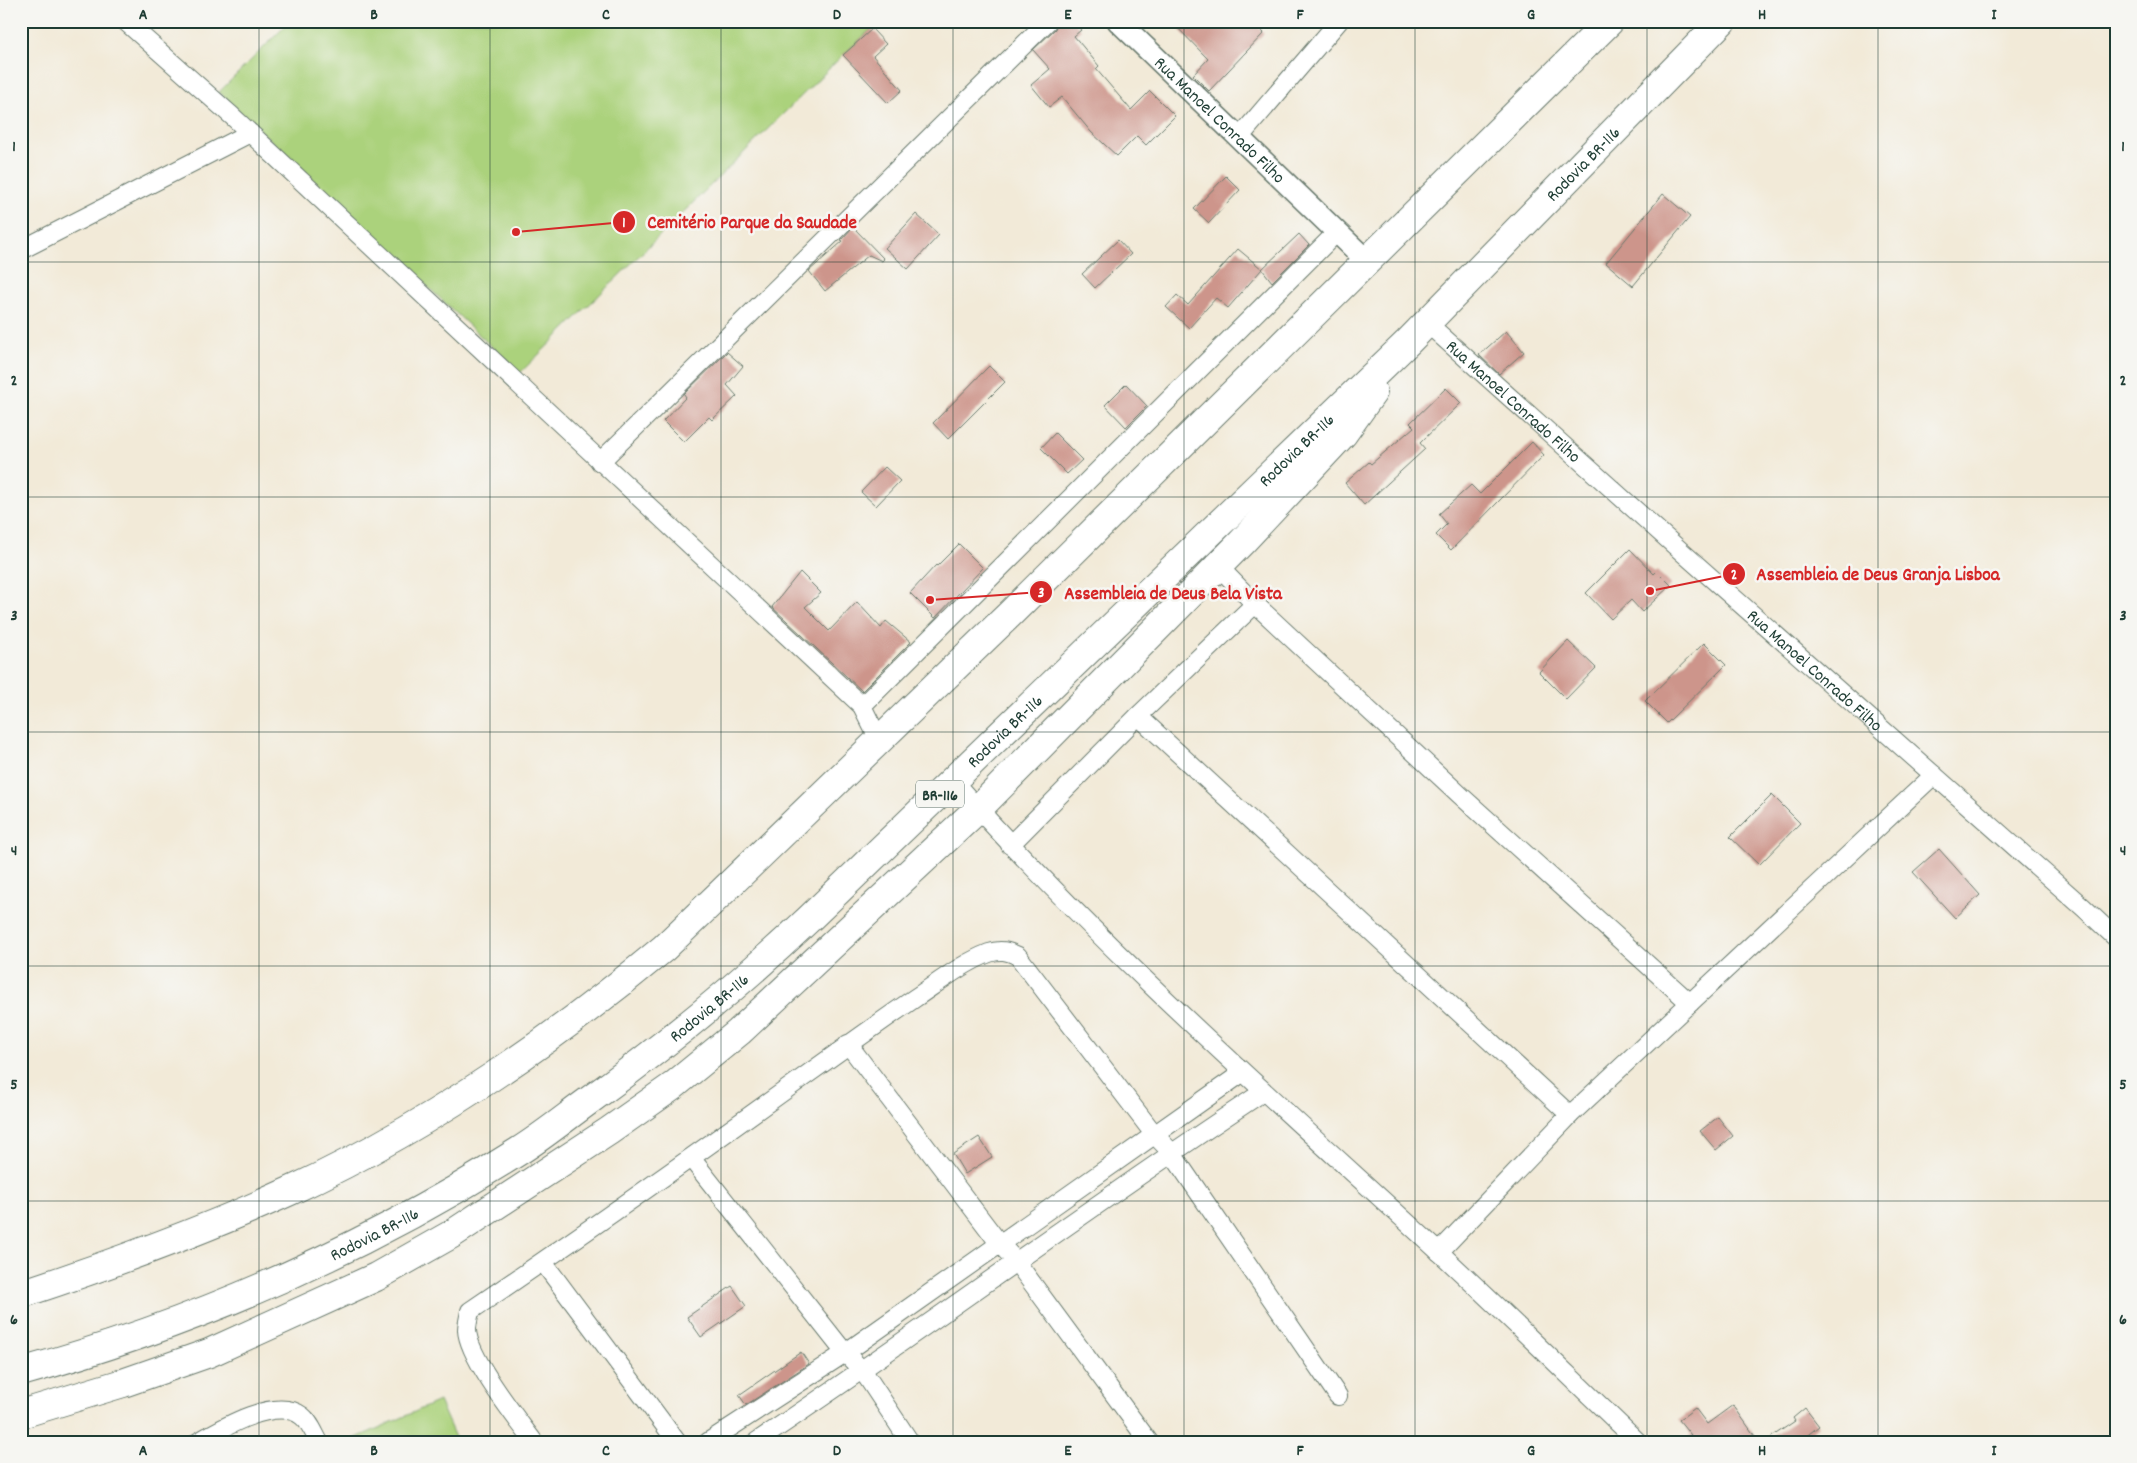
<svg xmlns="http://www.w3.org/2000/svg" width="2137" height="1463" viewBox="0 0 2137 1463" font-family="Dekko,sans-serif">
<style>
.green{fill:#abd27c;stroke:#658858}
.building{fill:#cd958b}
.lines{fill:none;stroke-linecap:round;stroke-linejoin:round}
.minor-casing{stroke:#697a6d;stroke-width:20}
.tertiary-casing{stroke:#697a6d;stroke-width:24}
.trunk-casing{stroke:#697a6d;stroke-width:30}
.minor{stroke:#fff;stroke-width:18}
.tertiary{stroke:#fff;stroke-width:21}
.trunk{stroke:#fff;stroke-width:28}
.grid{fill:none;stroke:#1f3d34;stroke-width:1;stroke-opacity:0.55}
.labels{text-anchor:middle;stroke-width:5;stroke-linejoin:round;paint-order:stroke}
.shield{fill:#f6f6f2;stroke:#60746d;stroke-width:1}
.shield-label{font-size:16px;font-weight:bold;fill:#1f3d34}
.street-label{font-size:18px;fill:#1f3d34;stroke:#f6f6f2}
.leader{fill:none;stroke:#d62828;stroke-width:2}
.callout-dot{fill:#d62828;stroke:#f6f6f2;stroke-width:2}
.mark-label{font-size:15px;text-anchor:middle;font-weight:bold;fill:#fff}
.callout-label{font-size:19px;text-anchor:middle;font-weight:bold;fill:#d62828;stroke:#f6f6f2;stroke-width:5;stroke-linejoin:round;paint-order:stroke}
.neatline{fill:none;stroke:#1f3d34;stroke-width:2}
.grid-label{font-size:16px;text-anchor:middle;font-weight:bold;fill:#1f3d34}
</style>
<rect width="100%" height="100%" fill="#f6f6f2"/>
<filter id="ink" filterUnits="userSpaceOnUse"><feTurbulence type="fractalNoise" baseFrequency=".02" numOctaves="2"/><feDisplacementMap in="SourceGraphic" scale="10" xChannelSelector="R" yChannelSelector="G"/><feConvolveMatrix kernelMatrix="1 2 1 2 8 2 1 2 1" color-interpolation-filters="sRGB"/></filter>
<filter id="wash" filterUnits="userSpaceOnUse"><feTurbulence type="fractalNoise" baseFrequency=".0096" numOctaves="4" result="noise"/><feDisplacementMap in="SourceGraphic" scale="20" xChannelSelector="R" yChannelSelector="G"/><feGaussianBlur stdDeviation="1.12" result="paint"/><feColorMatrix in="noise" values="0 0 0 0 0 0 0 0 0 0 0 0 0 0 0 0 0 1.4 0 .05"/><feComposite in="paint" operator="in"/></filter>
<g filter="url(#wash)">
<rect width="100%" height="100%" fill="#f2ead8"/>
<g class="green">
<polygon points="290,21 880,21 843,55 520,373 219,92"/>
<polygon points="439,1401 457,1442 356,1442 354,1439"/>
</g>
<g id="blocks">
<g class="building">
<polygon points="1058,21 1073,21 1081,30 1074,36 1099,66 1096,69 1131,110 1150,91 1175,116 1146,145 1137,136 1117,156 1091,132 1062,97 1049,107 1031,85 1050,69 1033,50 1055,29"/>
<polygon points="1171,21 1252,21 1264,33 1209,91 1193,75 1208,59"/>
<polygon points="872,29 886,44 873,56 902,90 888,103 843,55"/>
<polygon points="1226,176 1240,190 1209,223 1194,209"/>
<polygon points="1663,194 1690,217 1633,286 1606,263"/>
<polygon points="916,214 939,235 908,269 885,248"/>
<polygon points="853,227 884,259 882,261 869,255 825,291 809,271 843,241 841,240"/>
<polygon points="1299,234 1309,245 1272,282 1262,269"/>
<polygon points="1118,240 1131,254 1095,288 1082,274"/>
<polygon points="1238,249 1262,269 1228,308 1216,298 1189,328 1166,307 1177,295 1188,305"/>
<polygon points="1506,331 1524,352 1499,374 1479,355"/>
<polygon points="727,352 743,366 727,385 737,396 712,420 709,417 684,442 663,421 686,397 684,394"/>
<polygon points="989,366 1005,382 948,439 933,423"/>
<polygon points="1126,384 1147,406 1126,427 1105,405"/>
<polygon points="1446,388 1461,403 1420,443 1425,449 1364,505 1345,483 1369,462 1371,464 1414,427 1410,423"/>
<polygon points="1055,433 1082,460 1067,474 1041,448"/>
<polygon points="1532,442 1544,455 1451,550 1436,535 1447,524 1439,514 1471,485 1480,494"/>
<polygon points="885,467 900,481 876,506 861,492"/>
<polygon points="959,544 983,568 935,618 910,593 936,565 937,566"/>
<polygon points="1630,549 1654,574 1657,571 1671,585 1642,612 1631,600 1611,619 1586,593"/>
<polygon points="800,572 821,593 805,607 829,631 857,602 881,628 886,621 911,642 862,691 772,607"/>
<polygon points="1568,641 1596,668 1566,699 1539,672"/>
<polygon points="1704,643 1726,665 1667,723 1645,701"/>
<polygon points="1772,795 1800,823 1759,865 1730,837"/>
<polygon points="1939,849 1980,895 1955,918 1913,872"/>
<polygon points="1718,1117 1733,1136 1716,1150 1700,1131"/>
<polygon points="979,1137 992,1157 965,1174 953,1154"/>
<polygon points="732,1286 746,1306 701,1337 687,1317"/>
<polygon points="801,1352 809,1364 746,1405 739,1395"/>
<polygon points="1733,1405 1759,1442 1681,1442 1691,1435 1679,1420 1695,1408 1707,1424"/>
<polygon points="1805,1408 1819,1426 1799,1442 1764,1442 1795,1421 1793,1418"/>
</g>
</g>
</g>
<g filter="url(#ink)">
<use href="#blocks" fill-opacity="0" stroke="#697a6d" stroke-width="1"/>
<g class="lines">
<defs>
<g id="minor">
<polyline points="125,21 232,116 862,706 879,740"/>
<polyline points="1239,138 1339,21"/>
<polyline points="21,250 250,133"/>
<path id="s1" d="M1426,322L1682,552L2084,908L2116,938"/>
<polyline points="600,462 1048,21"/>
<polyline points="1218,566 1255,604 1460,795 1690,1003"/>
<polyline points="862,706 1336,233"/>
<polyline points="1138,716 1570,1115"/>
<path d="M953,781C1102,949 1272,1098 1437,1250C1505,1313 1571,1378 1638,1442"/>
<polyline points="1010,845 1138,716 1255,604"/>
<polyline points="848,1044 999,1243 1015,1260 1149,1442"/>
<polyline points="691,1158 845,1353 863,1371 910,1442"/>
<polyline points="1439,1252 1570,1115 1934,775"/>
<polyline points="543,1262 677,1442"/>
<path d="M198,1442C222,1428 276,1396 302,1416C310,1422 314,1433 319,1442"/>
<path d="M534,1442C517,1419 468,1357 467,1330C467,1324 469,1317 470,1311C581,1236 690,1159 798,1081C837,1053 876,1025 915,998C939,982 963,963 989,953C1000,949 1008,951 1018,956L1154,1134L1171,1152L1338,1396"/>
<polyline points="708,1442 845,1353 1242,1073"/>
<path d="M756,1442C927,1328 1091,1205 1263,1092"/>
</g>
<g id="tertiary">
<path id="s2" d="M1118,21L1367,261"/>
</g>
<g id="trunk">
<path d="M21,1294C112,1264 203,1231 290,1191C423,1130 552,1041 664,948L1010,614L1610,21"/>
<path id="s3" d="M21,1372C197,1323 365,1249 519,1151C543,1136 565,1118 587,1102C666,1045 742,983 812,916L1408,342L1722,21"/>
<polyline points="21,1414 123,1383 209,1353 376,1277 452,1234 609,1131 673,1086 739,1032 978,809 1241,543 1343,434 1373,392"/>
</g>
</defs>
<use href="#minor" class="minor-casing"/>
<use href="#tertiary" class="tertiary-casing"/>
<use href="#trunk" class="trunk-casing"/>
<use href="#minor" class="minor"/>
<use href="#tertiary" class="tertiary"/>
<use href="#trunk" class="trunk"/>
</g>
</g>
<path class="grid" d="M259,21V1442M490,21V1442M721,21V1442M953,21V1442M1184,21V1442M1415,21V1442M1647,21V1442M1878,21V1442M21,262H2116M21,497H2116M21,732H2116M21,966H2116M21,1201H2116"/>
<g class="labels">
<rect class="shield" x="916" y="780.5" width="48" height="27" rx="4"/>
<g class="shield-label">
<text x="940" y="800">BR-116</text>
</g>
<g class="street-label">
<text dy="6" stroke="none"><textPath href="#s2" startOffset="142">Rua Manoel Conrado Filho</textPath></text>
<text dy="6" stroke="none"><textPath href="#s3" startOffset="2000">Rodovia BR-116</textPath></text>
<text dy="6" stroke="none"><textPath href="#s1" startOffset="118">Rua Manoel Conrado Filho</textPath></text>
<text dy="6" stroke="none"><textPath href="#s3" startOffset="1595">Rodovia BR-116</textPath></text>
<text dy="6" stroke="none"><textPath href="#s1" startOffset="522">Rua Manoel Conrado Filho</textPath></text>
<text dy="6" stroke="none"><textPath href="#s3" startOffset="1190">Rodovia BR-116</textPath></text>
<text dy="6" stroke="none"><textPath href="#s3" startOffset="785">Rodovia BR-116</textPath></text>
<text dy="6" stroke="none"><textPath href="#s3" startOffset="380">Rodovia BR-116</textPath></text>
</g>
</g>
<path class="leader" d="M516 232L624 222M1650 591L1734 574M930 600L1041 592"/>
<g class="callout-dot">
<circle cx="516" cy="232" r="5"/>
<circle cx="1650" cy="591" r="5"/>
<circle cx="930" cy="600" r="5"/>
<circle cx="624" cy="222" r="12"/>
<circle cx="1734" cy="574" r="12"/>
<circle cx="1041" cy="592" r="12"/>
</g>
<g class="mark-label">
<text x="624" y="227">1</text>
<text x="1734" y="579">2</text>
<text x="1041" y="597">3</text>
</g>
<g class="callout-label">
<text x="752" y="228">Cemitério Parque da Saudade</text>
<text x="1878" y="580">Assembleia de Deus Granja Lisboa</text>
<text x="1173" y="599">Assembleia de Deus Bela Vista</text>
</g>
<rect width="2137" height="1463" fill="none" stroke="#f6f6f2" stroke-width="55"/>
<rect x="28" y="28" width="2082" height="1408" class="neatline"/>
<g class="grid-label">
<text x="143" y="19">A</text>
<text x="374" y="19">B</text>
<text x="606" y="19">C</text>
<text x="837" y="19">D</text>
<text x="1068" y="19">E</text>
<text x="1300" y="19">F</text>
<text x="1531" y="19">G</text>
<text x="1762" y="19">H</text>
<text x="1994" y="19">I</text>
<text x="14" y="151">1</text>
<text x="2123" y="151">1</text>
<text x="14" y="385">2</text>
<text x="2123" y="385">2</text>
<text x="14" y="620">3</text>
<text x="2123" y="620">3</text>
<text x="14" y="855">4</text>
<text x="2123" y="855">4</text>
<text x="14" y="1089">5</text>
<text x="2123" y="1089">5</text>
<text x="14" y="1324">6</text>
<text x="2123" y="1324">6</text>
<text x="143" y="1455">A</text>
<text x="374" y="1455">B</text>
<text x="606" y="1455">C</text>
<text x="837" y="1455">D</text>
<text x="1068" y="1455">E</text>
<text x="1300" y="1455">F</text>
<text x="1531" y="1455">G</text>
<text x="1762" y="1455">H</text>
<text x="1994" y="1455">I</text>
</g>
</svg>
